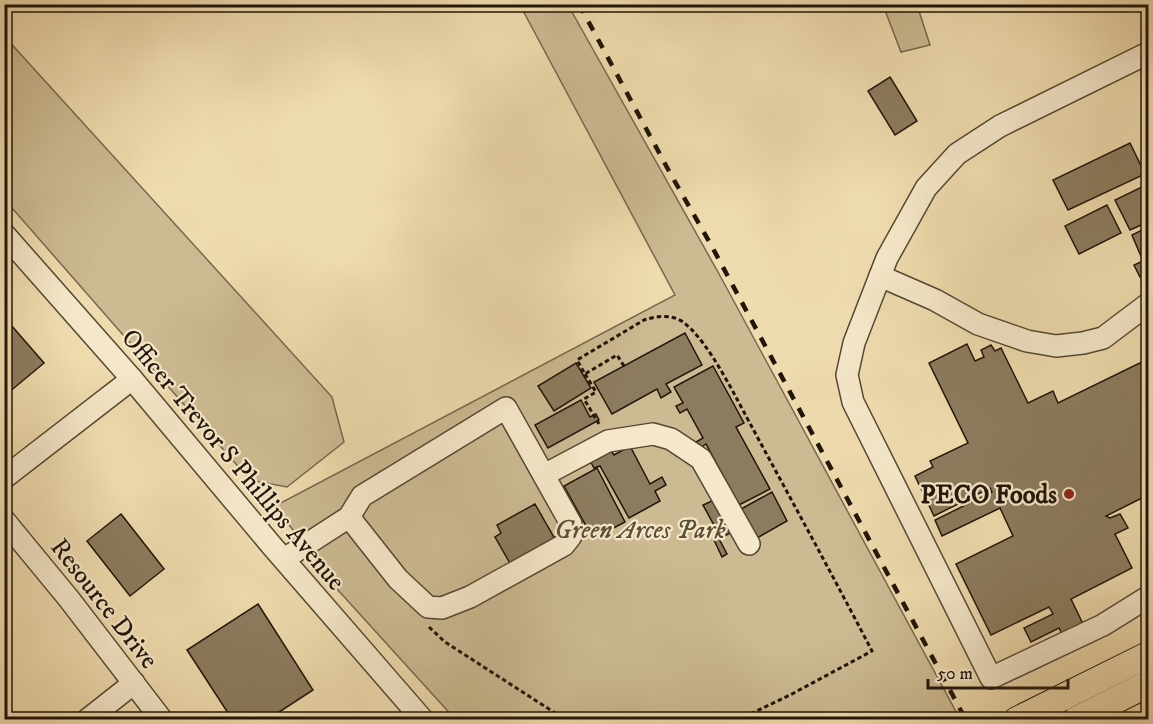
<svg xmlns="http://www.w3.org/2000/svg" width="1153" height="724" viewBox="0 0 1153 724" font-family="'IM FELL DW Pica',serif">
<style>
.green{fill:#ccba92;stroke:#76684e;stroke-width:1.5}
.building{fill:#8c7c5f;stroke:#20150a;stroke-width:1.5}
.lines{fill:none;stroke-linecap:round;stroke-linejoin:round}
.minor-casing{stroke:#544733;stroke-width:24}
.major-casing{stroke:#20150a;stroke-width:28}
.path{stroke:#20150a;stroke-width:3;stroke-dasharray:4.5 3;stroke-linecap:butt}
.minor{stroke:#f5e8ca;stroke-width:21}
.major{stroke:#efdcae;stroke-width:26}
.rail{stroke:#20150a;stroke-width:4.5;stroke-dasharray:10 10;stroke-linecap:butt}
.poi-dot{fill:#8f2418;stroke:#f5e8ca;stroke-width:2}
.labels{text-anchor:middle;stroke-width:4.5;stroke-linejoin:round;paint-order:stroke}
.street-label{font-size:26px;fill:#20150a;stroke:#f5e8ca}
.poi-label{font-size:26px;font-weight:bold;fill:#20150a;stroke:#f5e8ca;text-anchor:end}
.park-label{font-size:26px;font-style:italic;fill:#5c4f3a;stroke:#f5e8ca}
</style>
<rect width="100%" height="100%" fill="#efdcae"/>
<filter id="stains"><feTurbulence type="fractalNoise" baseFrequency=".00333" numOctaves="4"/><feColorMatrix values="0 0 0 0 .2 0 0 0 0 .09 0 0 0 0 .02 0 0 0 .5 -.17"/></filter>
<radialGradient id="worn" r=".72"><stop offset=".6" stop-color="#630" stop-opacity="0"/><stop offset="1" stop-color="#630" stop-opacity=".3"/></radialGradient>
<g class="green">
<polygon points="520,5 568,5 718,272 960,719 455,719 337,589 275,506 675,295"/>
<polygon points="883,5 917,5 930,45 901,52"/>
<polygon points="5,37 332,397 344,442 287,487 250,480 5,200"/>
</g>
<g class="building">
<polygon points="890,77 917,121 895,135 868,91"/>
<polygon points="1130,143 1145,174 1068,210 1053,180"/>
<polygon points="1148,184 1148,222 1130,230 1115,200"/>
<polygon points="1107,205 1121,233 1079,254 1065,226"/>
<polygon points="1148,227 1148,273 1140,277 1134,265 1143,261 1132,235"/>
<polygon points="4,317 44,363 8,393 4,388"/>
<polygon points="685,333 702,365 666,384 671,392 661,398 657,389 612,414 594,382"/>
<polygon points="967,344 975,361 984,357 981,350 991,345 995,351 1001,348 1028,403 1053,391 1058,403 1148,359 1148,495 1106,516 1110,518 1120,514 1128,528 1115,534 1132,568 1071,599 1083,624 1062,634 1059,628 1031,642 1024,628 1053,614 1049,607 991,635 956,564 1013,536 1000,508 942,536 935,520 992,492 990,488 934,516 915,476 933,467 930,461 968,443 929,363"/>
<polygon points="576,363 591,388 554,411 538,386"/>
<polygon points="713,366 744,423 736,427 770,489 739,505 706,444 700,448 696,442 703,438 687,409 680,413 676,406 683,403 674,387"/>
<polygon points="581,400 590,417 596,414 599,420 548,448 535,425"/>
<polygon points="630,446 650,484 662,477 666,485 655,491 660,501 629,518 600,466 594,468 588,457 610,449 614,455"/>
<polygon points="597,468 625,522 595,538 592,532 590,533 564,486"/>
<polygon points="772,492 787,521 757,538 741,509"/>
<polygon points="714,500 732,532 721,538 703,505"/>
<polygon points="535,504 556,541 511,565 495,537 501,533 497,525"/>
<polygon points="121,514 164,569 130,596 87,541"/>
<polygon points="718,537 727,554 722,557 714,540"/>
<polygon points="258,604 313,690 267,720 227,720 230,716 187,650"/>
</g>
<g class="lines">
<defs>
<g id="minor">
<polyline points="1148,53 1000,126 957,154 926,188 887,258 854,343 847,375 853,402 991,678 1103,625 1148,597"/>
<polyline points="4,234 132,379 272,546 423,720"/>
<polyline points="880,276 935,300 978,324 1027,341 1056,346 1083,343 1103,338 1148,304"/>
<polyline points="544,475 608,441 653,434 671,439 701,459 749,544"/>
<polyline points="4,478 132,379"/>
<polyline points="4,520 69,599 162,720"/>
<polyline points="284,559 349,517 362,496 506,408 571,524 571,536 564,545 470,597 442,608 428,607 398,579 349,517"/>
<polyline points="87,720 134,683"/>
</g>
<g id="major">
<polyline points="1017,720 1148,655"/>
<polyline points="1076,720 1148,684"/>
</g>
</defs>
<use href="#minor" class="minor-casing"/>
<use href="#major" class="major-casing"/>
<g class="path">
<path d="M624,366L617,355L585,374L577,360L644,320C656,316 672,314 683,322C709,341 737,400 753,429C793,503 833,576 872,651L790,695L738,720"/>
<polyline points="585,374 596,392 584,399 599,424"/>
<polyline points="429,627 445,642 566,720"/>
</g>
<use href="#minor" class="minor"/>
<use href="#major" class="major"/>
<polyline class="rail" points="579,4 670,173 710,243 966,720"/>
</g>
<circle class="poi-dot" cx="1069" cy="494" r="6"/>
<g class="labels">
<g class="street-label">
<text transform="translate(234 459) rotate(50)" y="9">Officer Trevor S Phillips Avenue</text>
<text transform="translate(105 603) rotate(52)" y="9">Resource Drive</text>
</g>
<g class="poi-label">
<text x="1057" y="503">PECO Foods</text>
</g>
<g class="park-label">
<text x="640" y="538">Green Arces Park</text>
</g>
</g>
<rect width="1153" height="724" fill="none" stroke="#efdcae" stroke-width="24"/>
<rect x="6" y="6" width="1141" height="712" fill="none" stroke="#20150a" stroke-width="3"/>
<rect x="12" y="12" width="1129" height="700" fill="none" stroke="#20150a" stroke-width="1.5"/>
<path d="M928 679v9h140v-9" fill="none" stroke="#20150a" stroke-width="3"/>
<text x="937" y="679" font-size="18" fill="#20150a" stroke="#f5e8ca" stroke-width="4.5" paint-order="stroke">50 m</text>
<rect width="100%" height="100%" filter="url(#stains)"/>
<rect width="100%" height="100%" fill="url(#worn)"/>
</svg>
